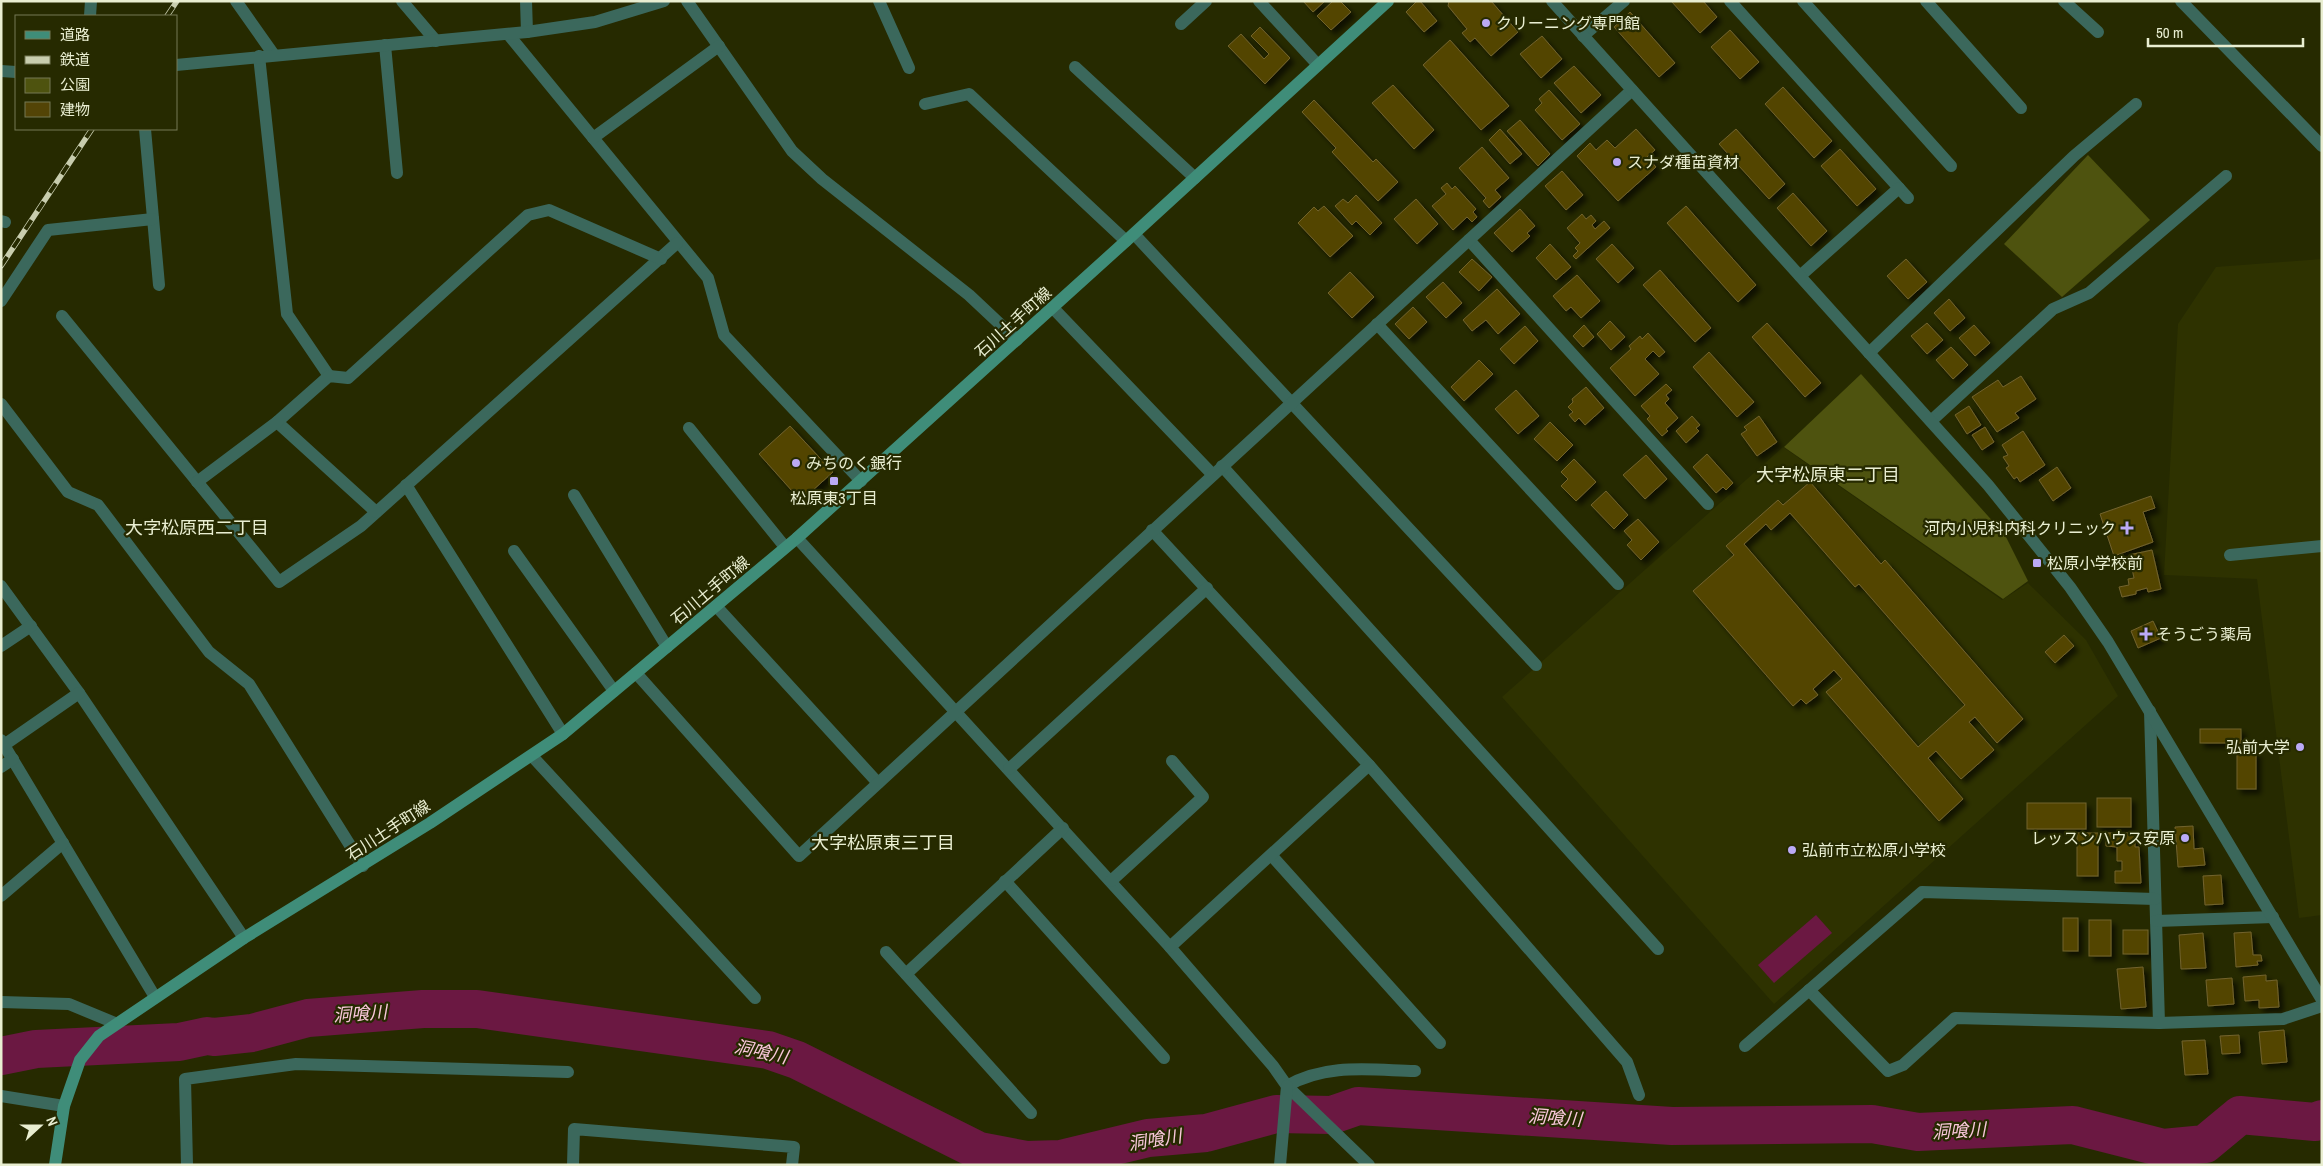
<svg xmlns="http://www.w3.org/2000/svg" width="2323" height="1166" viewBox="0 0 2323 1166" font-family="'Archivo Narrow','Noto Sans JP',sans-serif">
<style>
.built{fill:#2e3200}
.green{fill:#4e530f}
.water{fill:#6b1842}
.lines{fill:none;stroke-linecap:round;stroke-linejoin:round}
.river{stroke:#6b1842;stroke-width:38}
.building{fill:#534406;stroke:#72632c;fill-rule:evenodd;filter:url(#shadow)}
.minor{stroke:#3b685c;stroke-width:12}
.tertiary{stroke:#3b685c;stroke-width:12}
.secondary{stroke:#3f8d79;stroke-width:12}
.rail-casing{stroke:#c8cdae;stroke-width:5.5}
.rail{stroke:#262a00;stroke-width:4;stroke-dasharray:11;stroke-linecap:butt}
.poi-dot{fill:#bbaaf6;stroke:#262a00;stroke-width:2}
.labels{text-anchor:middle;stroke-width:4.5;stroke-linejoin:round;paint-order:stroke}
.poi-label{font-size:16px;fill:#e9eed1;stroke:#262a00;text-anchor:start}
.street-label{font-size:16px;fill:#e9eed1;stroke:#262a00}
.neighbourhood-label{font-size:18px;fill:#e9eed1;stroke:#262a00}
.water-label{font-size:18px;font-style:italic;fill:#fac8db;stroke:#262a00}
</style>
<defs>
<filter id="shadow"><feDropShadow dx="4.5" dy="4.5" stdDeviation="2.5" flood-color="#0009"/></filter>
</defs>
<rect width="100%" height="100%" fill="#262a00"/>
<g class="built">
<polygon points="2322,259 2322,915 2299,918 2257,579 2164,575 2178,324 2216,267"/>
<polygon points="1783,447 2002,600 2028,583 2086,640 2118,696 1774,1004 1502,697"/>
</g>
<g class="green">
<polygon points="2088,155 2150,220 2062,297 2004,244"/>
<polygon points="1861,374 2005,535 2028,581 2003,599 1784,447"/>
</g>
<polygon class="water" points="1816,915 1832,933 1774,983 1758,965"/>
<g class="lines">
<polyline class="river" points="1,1056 36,1049 179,1042 207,1036 214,1037 252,1033 308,1018 423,1009 477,1009 768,1050 797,1060 979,1151 1026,1160 1061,1159 1148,1138 1206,1133 1276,1114 1332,1115 1358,1106 1672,1126 1872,1124 1918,1132 2073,1125 2163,1148 2205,1144 2240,1115 2315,1122 2322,1119"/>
</g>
<g class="building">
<polygon points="1303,1 1325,1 1313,12"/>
<polygon points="1333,1 1340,1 1351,12 1331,30 1317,16"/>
<polygon points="1417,1 1420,1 1437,21 1424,32 1406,12"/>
<polygon points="1449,1 1491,1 1518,32 1491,56 1475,38 1470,42 1462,33 1467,29 1448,6"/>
<polygon points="1671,1 1703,1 1717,17 1700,33"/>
<polygon points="1630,12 1675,63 1659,77 1614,27"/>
<polygon points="1260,27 1290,58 1265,84 1228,46 1241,34 1264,59 1269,54 1251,36"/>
<polygon points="1730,30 1759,62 1740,79 1711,47"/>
<polygon points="1542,36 1562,59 1541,78 1520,54"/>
<polygon points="1450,40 1509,106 1481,130 1423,65"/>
<polygon points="1574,66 1601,95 1581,113 1554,83"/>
<polygon points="1393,85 1434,130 1414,149 1372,103"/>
<polygon points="1783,87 1832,141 1814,158 1765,104"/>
<polygon points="1549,90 1580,124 1562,140 1535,110 1542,103 1539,99"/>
<polygon points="1314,100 1373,162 1376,159 1398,182 1378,201 1332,152 1336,148 1302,112"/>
<polygon points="1520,120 1550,154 1538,166 1507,131"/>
<polygon points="1500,129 1522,154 1510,164 1489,140"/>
<polygon points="1636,129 1655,150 1647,157 1656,167 1618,201 1577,156 1590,143 1596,150 1607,140 1615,148"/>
<polygon points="1736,129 1785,184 1769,199 1719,144"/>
<polygon points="1482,147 1509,178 1495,190 1501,197 1489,208 1483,201 1486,198 1459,168"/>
<polygon points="1840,149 1876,189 1857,206 1821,166"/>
<polygon points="1562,171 1583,195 1566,210 1545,186"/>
<polygon points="1447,183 1452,189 1455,186 1476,209 1473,212 1477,217 1472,222 1467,217 1453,230 1432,206 1446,194 1441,188"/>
<polygon points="1793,193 1827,231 1811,246 1777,208"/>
<polygon points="1356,195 1382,223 1370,235 1356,221 1352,225 1335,206 1343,199 1348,203"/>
<polygon points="1416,199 1438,224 1417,244 1394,219"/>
<polygon points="1324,206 1353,236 1330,257 1298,223 1314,207 1318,211"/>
<polygon points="1686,206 1756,285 1738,302 1667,223"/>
<polygon points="1520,209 1535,226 1527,233 1530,236 1512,252 1494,233"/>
<polygon points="1582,214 1586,219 1591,215 1596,221 1592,225 1595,229 1604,221 1610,228 1576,259 1573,256 1578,251 1575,248 1580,243 1567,228"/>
<polygon points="1550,244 1571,267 1556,280 1536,258"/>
<polygon points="1612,244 1634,268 1618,283 1596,259"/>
<polygon points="1472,259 1492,277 1479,291 1459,272"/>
<polygon points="1906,259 1927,282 1908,299 1887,276"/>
<polygon points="1660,270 1711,328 1695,342 1643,285"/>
<polygon points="1350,272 1374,297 1352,318 1328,293"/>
<polygon points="1577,275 1600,301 1581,318 1571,307 1566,311 1553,296"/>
<polygon points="1443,282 1462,303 1446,318 1426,297"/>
<polygon points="1497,289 1520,314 1498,334 1486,320 1472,331 1463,320"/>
<polygon points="1949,299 1965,318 1950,331 1934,313"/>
<polygon points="1413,307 1427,322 1409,339 1395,324"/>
<polygon points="1610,321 1625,337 1611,350 1597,334"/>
<polygon points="1767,323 1821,383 1805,397 1752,337"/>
<polygon points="1927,323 1943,340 1927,354 1911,336"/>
<polygon points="1584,325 1594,337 1583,347 1573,336"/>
<polygon points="1974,325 1990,343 1975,356 1959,338"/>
<polygon points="1525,326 1538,341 1514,364 1500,349"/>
<polygon points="1648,333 1665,352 1659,357 1653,351 1645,359 1659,374 1635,396 1610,368 1631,349 1629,346 1640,336 1642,339"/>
<polygon points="1951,347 1968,365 1953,379 1936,360"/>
<polygon points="1709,352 1754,402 1737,417 1693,367"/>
<polygon points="1479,360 1493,374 1464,401 1451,387"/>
<polygon points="2021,376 2036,399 2015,413 2019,418 1997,432 1972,397 1998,380 2003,387"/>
<polygon points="1666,384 1672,390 1666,395 1669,399 1665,403 1678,418 1666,429 1668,431 1662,436 1647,419 1650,416 1641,406"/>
<polygon points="1586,387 1604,408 1585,425 1579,418 1575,422 1569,415 1573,412 1568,407 1573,402 1572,399"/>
<polygon points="1516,390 1539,416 1518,434 1495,409"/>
<polygon points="1969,406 1981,425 1967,434 1955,415"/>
<polygon points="1692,416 1700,425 1696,428 1699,431 1686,443 1676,431"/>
<polygon points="1759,416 1777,442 1757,456 1741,434 1747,430 1744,427"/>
<polygon points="1550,422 1573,445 1557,461 1534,439"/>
<polygon points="790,426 833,472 801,501 759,454"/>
<polygon points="1985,427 1994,442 1982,450 1972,435"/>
<polygon points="2023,431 2045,465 2020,482 2017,477 2014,479 2006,468 2009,466 2003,457 2008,455 2002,445"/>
<polygon points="1707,454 1733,483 1726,490 1723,487 1716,493 1693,467"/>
<polygon points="1646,455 1667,479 1645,499 1623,475"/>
<polygon points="1574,459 1596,482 1576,501 1561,486 1568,479 1561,472"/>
<polygon points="2057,467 2071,488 2053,501 2039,480"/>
<path d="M1810,482L1881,564L1885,560L2023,719L1997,743L1975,717L1969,722L1994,750L1961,779L1936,751L1928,758L1963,799L1939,821L1826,692L1842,679L1834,670L1813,689L1818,695L1806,704L1801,699L1793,706L1693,591L1734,555L1726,546L1778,500L1783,505ZM1790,513L1855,587L1859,584L1965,705L1918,747L1744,544L1766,524L1771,530Z"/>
<polygon points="1606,491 1628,515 1614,529 1591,505"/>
<polygon points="2151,496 2155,508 2143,512 2153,542 2114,556 2100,514"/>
<polygon points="1638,519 1659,542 1641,560 1627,545 1632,540 1624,531"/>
<polygon points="2152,550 2161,589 2148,592 2147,588 2136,591 2136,594 2122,597 2119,587 2129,585 2128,579 2134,578 2129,555"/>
<polygon points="2153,621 2161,638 2138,648 2131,631"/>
<polygon points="2064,635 2074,646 2055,663 2045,652"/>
<rect x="2200" y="729" width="41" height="14"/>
<rect x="2237" y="752" width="19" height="37"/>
<rect x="2097" y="798" width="34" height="29"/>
<rect x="2027" y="803" width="59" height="26"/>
<polygon points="2193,826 2194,849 2203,848 2205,865 2178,867 2175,827"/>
<rect x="2077" y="833" width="21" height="43"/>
<polygon points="2106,833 2135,833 2135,847 2139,847 2141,883 2115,883 2115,871 2122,871 2122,861 2117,861 2117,847 2106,846"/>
<polygon points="2221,875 2223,904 2205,905 2203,876"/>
<rect x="2063" y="918" width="15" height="33"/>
<rect x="2089" y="920" width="22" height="36"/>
<rect x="2123" y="930" width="25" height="24"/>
<polygon points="2251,932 2253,955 2261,955 2262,961 2257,961 2258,965 2236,967 2234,933"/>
<polygon points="2203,933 2206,968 2181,969 2179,935"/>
<polygon points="2143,967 2146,1007 2121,1009 2117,969"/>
<polygon points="2266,975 2266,981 2277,980 2279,1007 2259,1008 2259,1000 2245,1001 2243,977"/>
<polygon points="2232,978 2234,1004 2208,1006 2206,980"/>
<polygon points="2284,1030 2287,1062 2262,1064 2259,1032"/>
<polygon points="2239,1035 2240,1053 2222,1054 2220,1036"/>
<polygon points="2205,1040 2208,1074 2185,1075 2182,1041"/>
</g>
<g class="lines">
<g class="minor">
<polyline points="236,1 274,55"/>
<polyline points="402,1 436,41"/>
<polyline points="526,1 527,32"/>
<polyline points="687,1 792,151 822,179 969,295 1017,340"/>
<polyline points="879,1 909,68"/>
<polyline points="1259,1 1318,65"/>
<polyline points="1730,1 1908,198"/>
<polyline points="1803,1 1951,166"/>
<polyline points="1926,1 2021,108"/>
<polyline points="2064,1 2098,32"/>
<polyline points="2181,1 2322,146"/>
<polyline points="90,16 91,1"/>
<polyline points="1181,24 1206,1"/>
<polyline points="508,34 708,278 724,335 861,481"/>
<polyline points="1583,36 1624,1"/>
<polyline points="385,45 397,173"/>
<polyline points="259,56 287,314 329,376"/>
<polyline points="176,65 527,32 595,22 664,1"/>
<polyline points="1075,67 1195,178"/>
<polyline points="1,71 16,72"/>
<polyline points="925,104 969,94 1126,241"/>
<polyline points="145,129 159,285"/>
<polyline points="593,138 719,46"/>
<polyline points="1,221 5,222"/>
<polyline points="1134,234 1536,665"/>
<polyline points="1469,240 1708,504"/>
<polyline points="1800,276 1899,188"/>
<polyline points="1,301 48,230 153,219"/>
<polyline points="1053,308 1213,475"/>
<polyline points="62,316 279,582 361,526 677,243"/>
<polyline points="1377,324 1618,584"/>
<polyline points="1869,353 2074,156 2136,104"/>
<polyline points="1,404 68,492 98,505 209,652 249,684 363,866"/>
<polyline points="1931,421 2053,309 2089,293 2226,176"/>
<polyline points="277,422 376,512"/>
<polyline points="689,428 785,547"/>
<polyline points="1222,466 1658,949"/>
<polyline points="197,482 277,422 329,376 348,378 528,215 549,210 661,259"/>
<polyline points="406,485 563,734"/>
<polyline points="574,495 667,647"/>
<polyline points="1152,530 1369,765 1627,1062 1639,1095"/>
<polyline points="797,538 1170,947 1273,1066 1287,1086 1369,1165"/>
<polyline points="514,551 614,691"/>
<polyline points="2230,555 2322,546"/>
<polyline points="1,586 79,693 244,938"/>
<polyline points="716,606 878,783"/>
<polyline points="1,646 31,626"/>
<polyline points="636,673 799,856 1632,90"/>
<polyline points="2150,711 2159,1023"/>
<polyline points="1,740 155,997"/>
<polyline points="4,745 79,693"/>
<polyline points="532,756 755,998"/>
<polyline points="1,767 13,759"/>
<polyline points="1009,769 1207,588"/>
<polyline points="1272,856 1440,1043"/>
<polyline points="1005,881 1164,1058"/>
<polyline points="1111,881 1203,797 1172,761"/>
<polyline points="1,896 63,843"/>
<polyline points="2156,921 2273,917"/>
<polyline points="1170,947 1369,765"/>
<polyline points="886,952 1031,1113"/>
<polyline points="906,974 1063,828"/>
<polyline points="1809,990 1888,1071 1903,1065 1955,1018 2159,1023 2283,1019 2322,1006"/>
<polyline points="1,1002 69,1004 115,1023"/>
<polyline points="1745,1046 1922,892 2155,899"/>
<path d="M1287,1086C1326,1063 1371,1070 1415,1071"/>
<polyline points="1,1096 64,1106"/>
<polyline points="187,1165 185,1079 296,1064 568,1072"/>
<polyline points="573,1165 574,1129 794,1147 792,1165"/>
<polyline points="1280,1165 1287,1086"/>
</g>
<polyline class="tertiary" points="1552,1 1988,485 2070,587 2108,642 2322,1000"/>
<polyline class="secondary" points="55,1165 64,1106 80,1060 99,1036 244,938 430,823 563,734 797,538 1126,241 1388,1"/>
<defs>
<g id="rail">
<polyline points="167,16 177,1"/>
<polyline points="1,266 92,129"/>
</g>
</defs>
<use href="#rail" class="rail-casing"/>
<use href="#rail" class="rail"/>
</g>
<g class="poi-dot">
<circle cx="1486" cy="23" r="5"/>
<circle cx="1617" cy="162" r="5"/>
<circle cx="796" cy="463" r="5"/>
<rect x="829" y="476" width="10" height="10" rx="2.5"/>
<path d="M2124.5 520.5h5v5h5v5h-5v5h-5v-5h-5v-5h5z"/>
<rect x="2032" y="558" width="10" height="10" rx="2.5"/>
<path d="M2143.5 626.5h5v5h5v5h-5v5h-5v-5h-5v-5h5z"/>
<circle cx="2300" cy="747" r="5"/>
<circle cx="2185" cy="838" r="5"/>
<circle cx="1792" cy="850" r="5"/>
</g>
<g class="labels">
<g class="poi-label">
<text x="1496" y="29">クリーニング専門館</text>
<text x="1627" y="168">スナダ種苗資材</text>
<text x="806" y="469">みちのく銀行</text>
<text x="834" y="504" text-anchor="middle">松原東3丁目</text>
<text x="2116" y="534" text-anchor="end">河内小児科内科クリニック</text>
<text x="2047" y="569">松原小学校前</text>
<text x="2156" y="640">そうごう薬局</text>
<text x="2290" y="753" text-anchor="end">弘前大学</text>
<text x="2175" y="844" text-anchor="end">レッスンハウス安原</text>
<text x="1802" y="856">弘前市立松原小学校</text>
</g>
<g class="street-label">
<text transform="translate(1013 322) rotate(-42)" y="6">石川土手町線</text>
<text transform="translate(710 590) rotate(-40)" y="6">石川土手町線</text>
<text transform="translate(388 830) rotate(-33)" y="6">石川土手町線</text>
</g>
<g class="neighbourhood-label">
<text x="1828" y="481">大字松原東二丁目</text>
<text x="197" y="534">大字松原西二丁目</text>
<text x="883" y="849">大字松原東三丁目</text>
</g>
<g class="water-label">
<text transform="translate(360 1014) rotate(-4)" y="6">洞喰川</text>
<text transform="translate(761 1052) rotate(12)" y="6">洞喰川</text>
<text transform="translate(1555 1118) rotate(4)" y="6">洞喰川</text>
<text transform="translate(1959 1131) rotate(-3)" y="6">洞喰川</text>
<text transform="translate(1155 1140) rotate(-9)" y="6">洞喰川</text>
</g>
</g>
<rect width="2323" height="1166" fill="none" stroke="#e9eed1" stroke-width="5"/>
<rect x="15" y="15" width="162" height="115" fill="#262a00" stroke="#747854"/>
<rect x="25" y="31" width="25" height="8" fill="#3f8d79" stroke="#747854"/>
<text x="60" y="40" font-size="15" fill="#e9eed1">道路</text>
<rect x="25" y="56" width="25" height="8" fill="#c8cdae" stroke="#747854"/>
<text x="60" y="65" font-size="15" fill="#e9eed1">鉄道</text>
<rect x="25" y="78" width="25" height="15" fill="#4e530f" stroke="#747854"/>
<text x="60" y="90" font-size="15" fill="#e9eed1">公園</text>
<rect x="25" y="102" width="25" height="15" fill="#534406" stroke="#747854"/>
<text x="60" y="115" font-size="15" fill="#e9eed1">建物</text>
<g transform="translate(40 1126) rotate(69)" stroke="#262a00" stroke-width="4" paint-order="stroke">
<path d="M0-4L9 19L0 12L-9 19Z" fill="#e9eed1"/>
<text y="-8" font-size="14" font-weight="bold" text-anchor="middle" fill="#e9eed1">N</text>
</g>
<path d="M2148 38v8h155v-8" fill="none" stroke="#e9eed1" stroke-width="2.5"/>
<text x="2156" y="38" font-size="15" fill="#e9eed1" stroke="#262a00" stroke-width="4" paint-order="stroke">50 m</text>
</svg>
